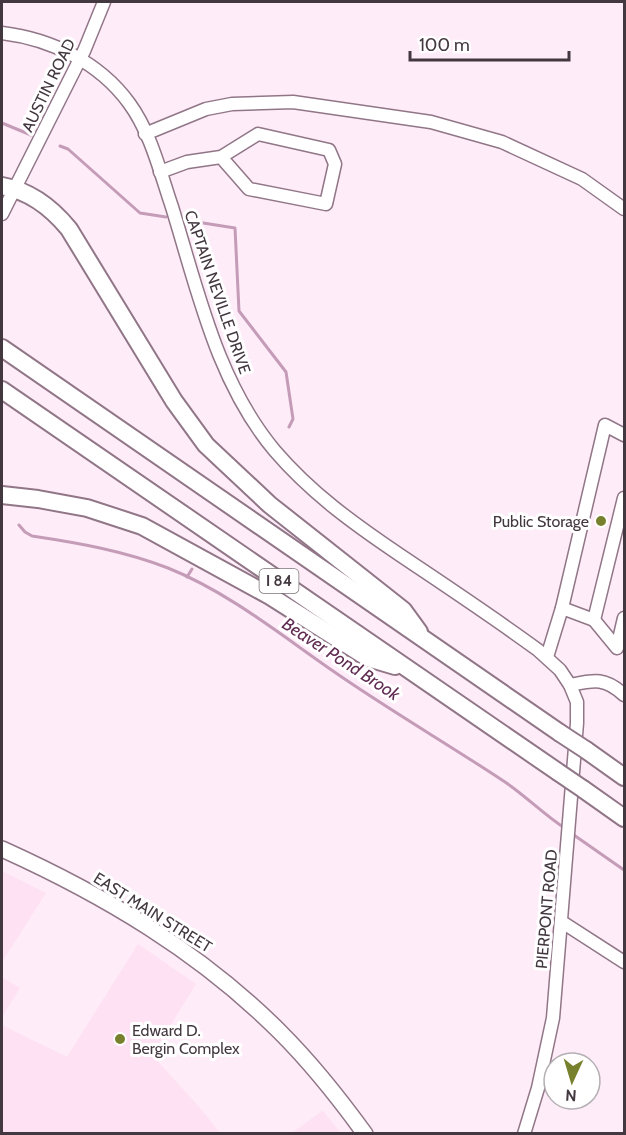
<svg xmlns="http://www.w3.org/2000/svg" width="626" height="1135" viewBox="0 0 626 1135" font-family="Cabin,sans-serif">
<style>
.built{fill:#ffe1f4}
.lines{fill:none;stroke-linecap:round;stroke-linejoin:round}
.stream{stroke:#c59cb8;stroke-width:3}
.minor-casing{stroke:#917688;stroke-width:15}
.major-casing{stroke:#917688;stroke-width:18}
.highway-casing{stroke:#917688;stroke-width:20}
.minor{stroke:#fff;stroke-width:12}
.major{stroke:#fff;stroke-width:15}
.highway{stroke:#fff;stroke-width:16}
.highway-bridge-casing{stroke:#917688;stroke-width:20;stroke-linecap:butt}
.highway-bridge{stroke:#fff;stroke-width:16}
.poi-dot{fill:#77802c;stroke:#fff;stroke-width:2}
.labels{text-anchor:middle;stroke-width:6;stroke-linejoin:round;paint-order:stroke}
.shield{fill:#fff;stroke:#7c7479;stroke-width:1.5}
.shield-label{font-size:15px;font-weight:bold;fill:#443840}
.street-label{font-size:16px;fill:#443840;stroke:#fff}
.poi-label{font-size:16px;fill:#443840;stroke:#fff;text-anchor:end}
.water-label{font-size:18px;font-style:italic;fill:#612c52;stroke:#fff}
</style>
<rect width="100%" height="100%" fill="#feecf8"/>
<g class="built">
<polygon points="2,871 46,893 2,962"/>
<polygon points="138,944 196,984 152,1055 200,1108 220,1133 2,1133 2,1025 67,1057"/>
<polygon points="2,977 20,988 2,1017"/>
<polygon points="322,1110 341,1133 292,1133 322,1111"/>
</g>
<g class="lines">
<g class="stream">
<polyline points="2,123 31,135"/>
<polyline points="60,146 68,149 140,213 166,217"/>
<polyline points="184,220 235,228 239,311 286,372 293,419 289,427"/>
<path d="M19,525L25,532L32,536C79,543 124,551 168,568C228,592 281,635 333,671C389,710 448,744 505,782C526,796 544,815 566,829"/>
<polyline points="187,577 192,569"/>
<polyline points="571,833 624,870"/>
</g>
<defs>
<g id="minor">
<path d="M2,33C51,39 99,62 129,103C151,133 160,172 172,207C198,291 217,382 275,451C311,493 354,524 400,555C446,586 493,617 538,650L560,670L570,685L577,702V723L553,1018L538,1088L524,1134"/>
<polyline points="145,134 206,109 232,104 293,102 431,122 502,142 582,179 624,209"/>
<polyline points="160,172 187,162 221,157 249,189 326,204 335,164 329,150 258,134 221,157"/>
<polyline points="2,214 84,51 104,2"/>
<polyline points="562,608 594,620 624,498"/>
<polyline points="594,620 617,648 624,618"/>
<polyline points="547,657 562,608 605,425 624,435"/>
<path d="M570,685C594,680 605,677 624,695"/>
<polyline points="562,922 624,962"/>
</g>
<path id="major" d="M2,849C104,895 200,952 280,1032C311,1063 339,1098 365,1134"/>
<g id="highway">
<path d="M2,186C30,191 51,207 69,229L174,401L206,445L270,505L403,610L419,632"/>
<polyline points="2,348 560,733"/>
<polyline points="2,390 558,772"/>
<polyline points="2,495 38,499 87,508 142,526 270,596 368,658 395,666"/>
<polyline points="586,750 624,777"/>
<polyline points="583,789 624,818"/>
</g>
</defs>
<use href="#minor" class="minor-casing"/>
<use href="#major" class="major-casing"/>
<use href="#highway" class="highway-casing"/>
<use href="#minor" class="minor"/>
<use href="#major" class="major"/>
<use href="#highway" class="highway"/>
<defs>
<g id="highway-bridge">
<polyline points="560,733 586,750"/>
<polyline points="558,772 583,789"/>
</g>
</defs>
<use href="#highway-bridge" class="highway-bridge-casing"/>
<use href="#highway-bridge" class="highway-bridge"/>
</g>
<g class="poi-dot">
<circle cx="601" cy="521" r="6"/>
<circle cx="120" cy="1039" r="6"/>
</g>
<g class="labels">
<rect class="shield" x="259.5" y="569" width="39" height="24" rx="4.5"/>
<g class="shield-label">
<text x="279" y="586">I 84</text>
</g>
<g class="street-label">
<text transform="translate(48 85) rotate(-64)" y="6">AUSTIN ROAD</text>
<text transform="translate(218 292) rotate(71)" y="6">CAPTAIN NEVILLE DRIVE</text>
<text transform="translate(546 909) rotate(-85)" y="6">PIERPONT ROAD</text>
<text transform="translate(153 912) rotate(32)" y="6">EAST MAIN STREET</text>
</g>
<g class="poi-label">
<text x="589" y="527">Public Storage</text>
<text x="132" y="1036" text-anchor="start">Edward D.<tspan x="132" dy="18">Bergin Complex</tspan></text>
</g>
<g class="water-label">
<text transform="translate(341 659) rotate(33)" y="6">Beaver Pond Brook</text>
</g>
</g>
<rect width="626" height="1135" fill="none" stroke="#443840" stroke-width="6"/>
<g transform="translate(572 1081) rotate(184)"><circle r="28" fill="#ffffff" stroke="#b4afb3" stroke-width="1.5"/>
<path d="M0-4.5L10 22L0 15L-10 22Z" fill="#77802c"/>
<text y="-9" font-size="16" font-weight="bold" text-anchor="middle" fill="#443840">N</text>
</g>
<path d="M410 51v9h159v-9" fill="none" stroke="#443840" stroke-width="3"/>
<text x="419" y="51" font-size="18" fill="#443840" stroke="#ffffff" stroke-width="4.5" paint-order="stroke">100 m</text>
</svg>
